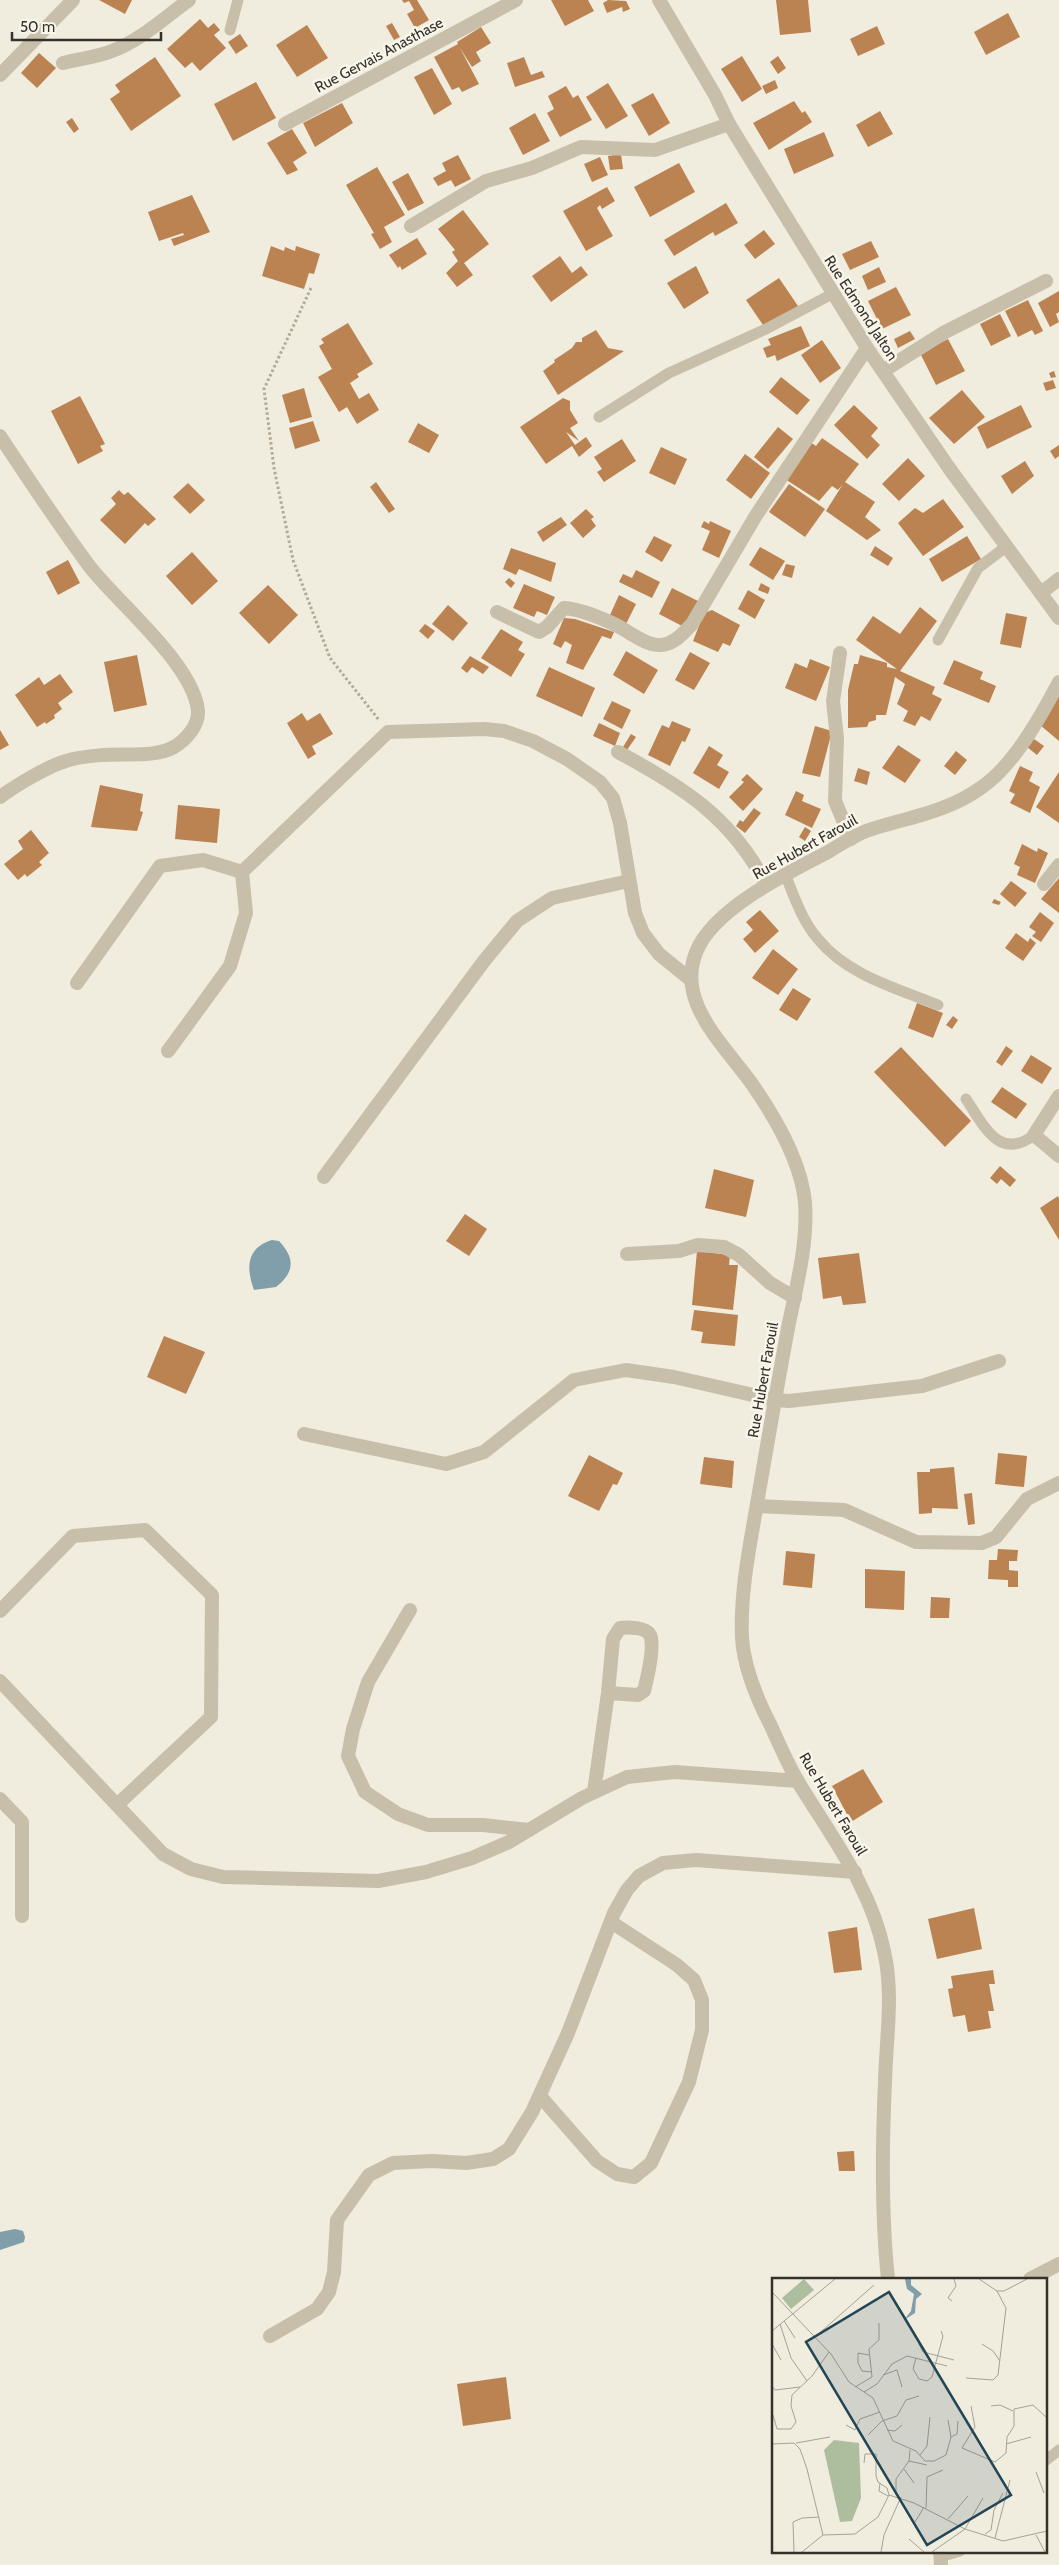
<svg xmlns="http://www.w3.org/2000/svg" width="1059" height="2565" viewBox="0 0 1059 2565" font-family="Cabin,sans-serif">
<style>
.water{fill:#809fab}
.building{fill:#bb8352}
.lines{fill:none;stroke-linecap:round;stroke-linejoin:round}
.path{stroke:#b3a995;stroke-width:3;stroke-dasharray:2.5 2.5;stroke-linecap:butt}
.service{stroke:#c8bfab;stroke-width:11}
.minor{stroke:#c8bfab;stroke-width:14}
.tertiary{stroke:#c8bfab;stroke-width:14}
.labels{text-anchor:middle;stroke-width:5;stroke-linejoin:round;paint-order:stroke}
.street-label{font-size:15px;fill:#36302a;stroke:#f8f5ea}
.inset-road{fill:none;stroke:#a6a196;stroke-width:1}
.view{fill:#234654;fill-opacity:0.15;stroke:#234654;stroke-width:2.5}
.inset-edge{fill:none;stroke:#36302a;stroke-width:2.5}
</style>
<rect width="100%" height="100%" fill="#f0ecde"/>
<g class="water">
<path d="M272,1240L279,1241C295,1258 295,1272 276,1287L254,1290C246,1268 246,1248 272,1240Z"/>
<polygon points="15,2229 23,2231 25,2237 24,2242 0,2250 0,2232"/>
</g>
<g class="building">
<polygon points="99,0 132,0 125,14"/>
<polygon points="402,0 417,0 429,20 415,28 407,14 414,10 409,1 404,3"/>
<polygon points="551,0 588,0 594,11 565,26"/>
<polygon points="608,0 626,1 630,9 623,12 622,7 607,13 603,3"/>
<polygon points="776,0 808,0 811,32 780,35"/>
<polygon points="1008,13 1020,37 986,55 974,32"/>
<polygon points="200,19 208,28 214,23 220,30 214,35 226,48 200,71 192,62 185,68 167,49"/>
<polygon points="392,23 400,37 394,40 386,26"/>
<polygon points="307,25 328,58 297,77 276,45"/>
<polygon points="877,26 885,44 858,56 850,39"/>
<polygon points="481,27 491,43 476,52 481,61 472,67 460,48 479,84 462,92 459,87 452,90 434,57 458,44 457,42"/>
<polygon points="240,34 248,46 236,54 228,42"/>
<polygon points="39,53 56,68 37,88 21,73"/>
<polygon points="742,56 762,89 742,102 721,69"/>
<polygon points="778,56 786,68 778,74 770,62"/>
<polygon points="155,57 181,96 131,131 110,99 120,92 115,85"/>
<polygon points="524,57 531,75 542,71 545,77 515,87 507,63"/>
<polygon points="432,68 452,104 434,115 414,77"/>
<polygon points="775,80 778,88 766,94 762,86"/>
<polygon points="256,82 276,118 233,141 214,104"/>
<polygon points="608,83 628,116 606,129 586,97"/>
<polygon points="566,86 573,98 578,95 592,120 560,137 547,113 554,109 548,96"/>
<polygon points="653,93 670,123 649,136 631,105"/>
<polygon points="794,101 802,113 805,111 812,122 769,150 753,123"/>
<polygon points="342,103 353,123 315,147 303,123"/>
<polygon points="880,111 893,134 868,147 856,125"/>
<polygon points="535,113 550,141 523,155 509,128"/>
<polygon points="72,118 79,129 74,133 66,122"/>
<polygon points="292,129 307,153 293,162 298,170 287,175 267,143"/>
<polygon points="824,132 834,156 794,174 784,149"/>
<polygon points="621,154 623,169 610,170 608,156"/>
<polygon points="458,155 471,179 455,187 451,180 438,186 433,178 446,171 442,163"/>
<polygon points="600,157 608,175 592,182 584,164"/>
<polygon points="679,163 695,192 650,217 634,187"/>
<polygon points="377,167 405,215 384,227 392,242 380,249 371,234 374,233 346,185"/>
<polygon points="408,173 424,203 408,211 392,182"/>
<polygon points="607,187 615,201 602,209 600,205 597,208 613,236 586,251 563,211"/>
<polygon points="192,195 210,232 174,246 171,239 184,235 183,233 159,241 148,212"/>
<polygon points="726,203 738,223 715,236 713,232 674,256 664,240"/>
<polygon points="463,210 489,244 464,263 473,275 457,287 446,273 458,261 452,252 455,250 438,229"/>
<polygon points="764,230 775,244 755,259 744,245"/>
<polygon points="417,238 427,254 402,270 400,266 398,268 389,255"/>
<polygon points="871,241 879,257 850,270 842,254"/>
<polygon points="271,246 284,251 285,247 295,251 296,246 320,254 314,274 309,273 304,289 262,276"/>
<polygon points="560,256 572,273 581,266 588,275 551,302 532,276"/>
<polygon points="696,266 709,293 684,309 667,283"/>
<polygon points="879,267 886,282 868,290 862,276"/>
<polygon points="779,278 798,306 765,328 746,300"/>
<polygon points="896,287 911,315 882,329 868,301"/>
<polygon points="1059,291 1059,312 1056,314 1059,322 1050,327 1038,303"/>
<polygon points="1028,300 1043,331 1035,335 1032,330 1018,337 1005,311"/>
<polygon points="1000,314 1011,336 991,346 980,324"/>
<polygon points="348,323 373,364 357,374 359,377 350,383 359,399 369,393 379,410 357,424 347,407 339,412 318,377 332,369 319,346 324,343 321,339"/>
<polygon points="801,326 810,346 777,361 775,355 767,358 763,348 771,345 768,339"/>
<polygon points="596,330 608,348 624,351 558,395 543,371 555,362 554,360 572,348 576,342 582,342 582,338"/>
<polygon points="910,331 915,339 898,348 894,339"/>
<polygon points="948,339 965,371 936,385 920,353"/>
<polygon points="822,340 841,368 820,383 801,355"/>
<polygon points="1054,371 1056,377 1051,378 1049,373"/>
<polygon points="781,377 810,400 797,415 769,392"/>
<polygon points="1053,380 1056,388 1046,391 1043,383"/>
<polygon points="304,388 312,417 290,423 282,395"/>
<polygon points="962,390 985,417 954,444 929,418"/>
<polygon points="80,396 105,444 100,446 103,451 78,464 51,411"/>
<polygon points="563,398 570,401 570,410 578,423 570,428 579,441 566,432 575,445 586,437 592,446 579,457 572,446 546,464 520,427"/>
<polygon points="854,405 878,428 871,436 880,445 867,459 834,425"/>
<polygon points="1021,405 1032,427 987,449 977,427"/>
<polygon points="313,421 320,441 295,449 289,428"/>
<polygon points="418,423 439,435 429,453 408,442"/>
<polygon points="778,427 793,439 768,469 754,457"/>
<polygon points="822,438 859,464 845,482 875,502 865,517 881,530 867,540 826,511 843,484 838,490 832,486 819,501 785,479 810,442 816,446"/>
<polygon points="622,439 636,461 604,482 597,472 602,469 594,457"/>
<polygon points="1059,445 1059,456 1055,459 1050,451"/>
<polygon points="661,447 687,459 675,485 649,473"/>
<polygon points="745,454 770,473 751,499 726,480"/>
<polygon points="908,458 925,476 899,501 882,484"/>
<polygon points="1025,461 1034,476 1012,494 1001,476"/>
<polygon points="376,482 395,509 389,513 370,487"/>
<polygon points="188,483 205,500 190,514 173,497"/>
<polygon points="789,484 825,509 805,537 769,512"/>
<polygon points="119,490 124,495 128,492 156,519 148,526 145,523 125,544 100,520 116,504 111,498"/>
<polygon points="943,499 964,527 923,556 898,523 915,508 923,513"/>
<polygon points="586,509 594,517 591,519 596,526 583,538 570,523"/>
<polygon points="561,517 567,525 543,542 537,532"/>
<polygon points="704,521 709,524 710,521 731,531 719,558 702,550 710,531 701,527"/>
<polygon points="654,536 672,545 662,562 645,552"/>
<polygon points="967,536 981,559 942,582 929,559"/>
<polygon points="875,546 893,558 888,566 870,555"/>
<polygon points="760,547 785,561 773,580 749,565"/>
<polygon points="511,548 556,563 551,582 519,569 516,575 503,569"/>
<polygon points="192,552 218,581 192,605 166,576"/>
<polygon points="68,560 80,583 58,595 46,572"/>
<polygon points="786,564 795,566 792,578 782,575"/>
<polygon points="636,570 660,582 652,598 619,582 623,574 632,578"/>
<polygon points="509,578 515,583 511,588 505,582"/>
<polygon points="761,583 770,588 768,594 758,590"/>
<polygon points="524,584 555,597 547,615 537,611 534,617 513,608"/>
<polygon points="268,585 298,615 269,644 239,613"/>
<polygon points="672,588 700,602 686,628 659,614"/>
<polygon points="748,590 765,600 755,619 738,609"/>
<polygon points="619,595 636,604 626,624 610,615"/>
<polygon points="448,605 468,623 453,641 432,624"/>
<polygon points="920,607 937,621 900,671 935,687 932,694 942,699 930,721 921,716 915,726 903,721 908,711 897,704 905,684 895,677 886,715 876,715 876,720 869,722 867,727 848,728 848,690 854,664 858,664 860,655 887,663 887,667 897,669 856,640 873,616 900,634"/>
<polygon points="712,610 740,625 730,646 723,643 718,652 693,641 704,613"/>
<polygon points="1006,613 1027,617 1021,648 1000,644"/>
<polygon points="564,618 575,619 614,632 611,639 602,636 583,670 566,663 572,645 565,641 561,648 553,644"/>
<polygon points="425,624 435,631 428,639 419,631"/>
<polygon points="501,629 523,642 518,650 525,654 511,677 481,658"/>
<polygon points="626,651 658,670 644,694 613,675"/>
<polygon points="690,652 710,663 694,690 675,680"/>
<polygon points="137,655 147,705 114,712 104,662"/>
<polygon points="470,656 489,667 483,674 472,667 467,673 461,668"/>
<polygon points="810,659 830,667 816,701 785,688 795,663 807,668"/>
<polygon points="954,660 983,672 980,679 996,686 989,703 943,684"/>
<polygon points="549,667 595,688 582,717 536,696"/>
<polygon points="60,674 73,692 58,703 62,709 54,715 55,718 46,724 45,722 37,727 15,695 39,677 44,685"/>
<polygon points="1059,694 1059,741 1040,725"/>
<polygon points="612,701 631,710 622,729 603,719"/>
<polygon points="302,713 307,721 320,713 333,734 312,746 316,754 308,759 287,723"/>
<polygon points="672,721 691,729 685,742 682,741 670,766 648,755 662,725 669,728"/>
<polygon points="599,723 620,733 615,746 593,736"/>
<polygon points="815,726 832,731 820,777 802,773"/>
<polygon points="0,730 9,745 0,750"/>
<polygon points="631,734 636,737 627,750 623,747"/>
<polygon points="1034,739 1044,746 1037,755 1027,747"/>
<polygon points="898,745 921,760 905,783 882,768"/>
<polygon points="709,746 723,755 717,765 729,772 719,789 693,773"/>
<polygon points="956,751 967,760 955,775 944,766"/>
<polygon points="1020,766 1033,772 1029,781 1040,787 1030,813 1010,803 1015,794 1009,791"/>
<polygon points="858,768 870,772 867,785 854,781"/>
<polygon points="1059,772 1059,823 1036,807"/>
<polygon points="747,774 763,789 743,811 729,797 744,782 741,780"/>
<polygon points="100,785 143,794 140,811 143,812 137,831 91,827"/>
<polygon points="796,791 804,795 802,801 821,809 812,828 785,815"/>
<polygon points="178,805 220,809 217,843 175,839"/>
<polygon points="754,808 761,813 745,833 736,826 740,820 743,822"/>
<polygon points="805,827 811,831 805,841 799,837"/>
<polygon points="31,830 49,853 39,862 42,865 27,877 25,874 18,880 4,864 23,849 18,841"/>
<polygon points="1022,844 1037,852 1038,848 1048,853 1035,883 1017,875 1020,867 1014,864"/>
<polygon points="1059,878 1059,913 1041,899"/>
<polygon points="1011,881 1027,893 1015,907 1000,894"/>
<polygon points="994,899 1001,902 999,905 992,903"/>
<polygon points="760,910 779,931 755,953 743,939 753,930 746,922"/>
<polygon points="1040,912 1054,923 1041,942 1032,936 1036,932 1029,927"/>
<polygon points="1016,933 1028,942 1030,938 1036,943 1023,961 1005,948"/>
<polygon points="773,949 798,969 778,995 752,978"/>
<polygon points="793,988 811,999 797,1021 779,1010"/>
<polygon points="917,1003 943,1013 933,1038 908,1028"/>
<polygon points="953,1016 958,1020 952,1029 946,1025"/>
<polygon points="1006,1046 1013,1051 1002,1066 996,1062"/>
<polygon points="901,1047 971,1121 945,1147 874,1072"/>
<polygon points="1031,1055 1052,1068 1042,1084 1021,1071"/>
<polygon points="1002,1087 1027,1104 1016,1119 991,1102"/>
<polygon points="1000,1166 1016,1180 1010,1187 1001,1179 997,1184 990,1178"/>
<polygon points="714,1169 754,1180 746,1217 705,1208"/>
<polygon points="1058,1196 1059,1199 1059,1240 1040,1208"/>
<polygon points="465,1214 487,1229 469,1256 446,1241"/>
<polygon points="697,1251 730,1255 729,1265 738,1265 733,1310 692,1305"/>
<polygon points="859,1253 866,1303 843,1305 841,1296 823,1299 818,1258"/>
<polygon points="694,1310 738,1315 735,1346 701,1343 703,1332 691,1330"/>
<polygon points="164,1336 205,1352 186,1394 147,1377"/>
<polygon points="998,1453 1027,1456 1024,1487 995,1484"/>
<polygon points="589,1455 623,1473 617,1485 613,1484 599,1511 568,1496"/>
<polygon points="704,1457 734,1461 732,1488 700,1484"/>
<polygon points="954,1467 958,1509 932,1508 932,1513 919,1514 917,1472 930,1472 930,1469"/>
<polygon points="972,1493 975,1524 968,1525 964,1494"/>
<polygon points="998,1549 1018,1550 1017,1561 1009,1561 1009,1570 1018,1571 1018,1587 1008,1587 1008,1580 988,1579 989,1560 997,1560"/>
<polygon points="786,1551 815,1554 812,1588 783,1585"/>
<polygon points="865,1569 905,1571 904,1610 865,1608"/>
<polygon points="931,1597 950,1598 949,1618 930,1618"/>
<polygon points="863,1769 883,1802 851,1822 832,1786"/>
<polygon points="974,1908 982,1949 937,1959 928,1919"/>
<polygon points="857,1927 862,1970 834,1973 828,1932"/>
<polygon points="993,1970 995,1984 989,1984 994,2011 988,2011 991,2028 968,2032 965,2015 953,2017 948,1989 953,1988 951,1976"/>
<polygon points="854,2151 855,2171 839,2171 837,2152"/>
<polygon points="506,2377 511,2419 463,2426 457,2384"/>
</g>
<g class="lines">
<polyline class="path" points="311,288 264,389 274,468 293,560 330,658 379,720"/>
<g class="service">
<polyline points="230,30 238,0"/>
<polyline points="599,417 669,373 766,329 834,293"/>
<polyline points="938,640 978,568 1007,546"/>
<path d="M785,874C794,896 802,921 818,939C847,975 896,988 938,1005"/>
<path d="M966,1099C983,1124 999,1162 1034,1135"/>
<polyline points="1045,2461 1059,2450"/>
<polyline points="940,2557 960,2551"/>
</g>
<g class="minor">
<path d="M63,63C79,59 97,57 112,51C141,40 164,18 189,0"/>
<polyline points="0,75 73,0"/>
<polyline points="285,124 516,0"/>
<polyline points="411,226 486,181 532,168 581,147 655,150 729,124"/>
<polyline points="883,371 945,332 1046,281"/>
<path d="M0,436C29,480 58,524 90,567C118,603 194,665 198,711C199,725 186,740 174,747C154,758 126,753 103,755C91,756 77,757 66,761C48,766 15,786 0,797"/>
<polyline points="1041,593 1059,579"/>
<path d="M497,612L539,632L547,627L564,608C580,609 598,617 612,623C626,629 645,646 661,645C675,644 683,633 692,624L755,517L867,348"/>
<polyline points="840,653 833,701 837,738 835,801 851,839"/>
<path d="M618,752C683,787 731,817 766,884"/>
<polyline points="242,872 388,732 484,729 504,731 533,741 567,759 600,782 613,798 620,823 635,913 643,933 659,954 691,980"/>
<polyline points="1044,884 1059,865"/>
<polyline points="77,983 160,866 203,860 242,872 246,913 230,966 168,1051"/>
<polyline points="1059,1096 1034,1135 1059,1156"/>
<polyline points="324,1177 484,961 517,921 552,898 629,881"/>
<polyline points="627,1254 679,1251 698,1245 724,1247 739,1255 770,1283 795,1298"/>
<polyline points="304,1434 446,1464 484,1452 574,1380 626,1370 674,1377 775,1400 789,1401 922,1386 999,1361"/>
<polyline points="757,1506 844,1510 916,1542 982,1543 996,1537 1027,1499 1059,1483"/>
<polyline points="410,1610 368,1682 353,1729 348,1756 365,1792 398,1814 428,1825 483,1825 529,1830"/>
<polyline points="0,1611 73,1536 145,1530 212,1595 211,1717 118,1804"/>
<polyline points="0,1681 163,1854 191,1869 223,1877 378,1881 426,1872 472,1858 509,1842 582,1798 627,1777 675,1772 798,1781"/>
<path d="M594,1792L608,1693L613,1639L620,1628C628,1627 646,1627 650,1635C655,1646 647,1679 644,1691L638,1695L608,1693"/>
<polyline points="0,1799 22,1822 22,1916"/>
<polyline points="540,2096 597,2161 617,2174 634,2177 651,2163 689,2082 702,2030 702,2000 694,1980 677,1965 611,1922"/>
<polyline points="1030,2279 1059,2264"/>
<polyline points="270,2336 317,2309 329,2292 334,2272 337,2220 369,2175 393,2163 432,2161 466,2163 493,2159 509,2149 532,2112 568,2033 614,1913 627,1890 639,1876 663,1863 696,1860 855,1872"/>
</g>
<g class="tertiary">
<polyline points="659,0 715,95 729,124 867,348 949,468 1059,618"/>
<path d="M888,2279C881,2213 882,2148 885,2082C886,2039 894,1994 884,1951C871,1888 833,1839 800,1785C789,1767 780,1746 771,1726C757,1699 744,1669 742,1638C740,1591 750,1545 758,1498C768,1440 778,1381 789,1323C797,1284 808,1242 805,1202C801,1162 775,1117 752,1084C724,1044 670,998 700,944C722,905 789,872 828,852C841,844 855,835 869,830C909,817 948,812 982,787C1014,765 1041,716 1059,682"/>
<polyline points="940,2551 941,2565"/>
</g>
</g>
<g class="labels">
<g class="street-label">
<text transform="translate(379 55) rotate(-28)" y="5">Rue Gervais Anasthase</text>
<text transform="translate(861 308) rotate(57)" y="5">Rue Edmond Jalton</text>
<text transform="translate(805 847) rotate(-29)" y="5">Rue Hubert Farouil</text>
<text transform="translate(763 1380) rotate(-80)" y="5">Rue Hubert Farouil</text>
<text transform="translate(833 1804) rotate(59)" y="5">Rue Hubert Farouil</text>
</g>
</g>
<g transform="translate(772 2278)">
<rect width="275" height="275" fill="#f0ecde"/>
<path d="M32,1L42,12L19,31L10,20ZM62,162L87,165L89,220L80,243L68,244L52,172Z" fill="#adbe9f"/>
<path d="M133,1H139V7L150,16L144,21L143,35L132,42L139,33L142,16L135,11Z" fill="#809fab"/>
<path class="inset-road" d="M207,1L225,13H232L255,1M0,14L59,76L77,104L101,120L121,163L144,173L153,183H162L174,177L179,159M180,23L176,20L184,8L182,1M12,43L23,60M8,46L19,80L35,103M0,53L63,1M43,59L102,7M0,66L9,82M147,66L151,74L182,82M210,66L221,73L228,83M97,77L86,75V85L90,93L100,94M144,80L141,91L147,101L155,103L160,99L171,58L169,53M111,97L125,92L130,109M194,100L221,102L226,97L234,30L225,13M0,108L3,112L28,109M83,109L100,99L97,71L107,62V45M92,114L105,106L120,86L135,78L175,88M199,128L203,149L190,170L223,184L234,175L235,159L242,148V131L261,127L275,140M219,128L228,127L241,133M1,137L5,151H19M176,142L179,159L185,156L186,143M74,147L83,152L88,141L108,134M19,151L24,144L19,128L20,117L40,98L57,74M115,152L123,153L130,147M96,157L110,143L125,138L134,122L147,118M22,165L28,171L35,191L51,257M24,165L58,159M0,166L22,165M234,166L259,159M148,177L155,168L158,139M137,183L155,187M92,185L93,176H104V198L106,204L115,210L117,217M132,191L142,205M264,194L272,215M108,205L107,213L116,218M124,217V201L137,183L138,172M154,230L155,199L171,192M176,241L196,218M143,244L152,229M213,256L219,252L222,232L231,215M264,257L273,274M223,260L238,202M137,261L152,274M22,274L21,244L30,240L47,239M30,274L51,257L83,256L106,239L117,217L142,225L193,251L231,263L275,253M109,274L112,257L129,219M160,274L193,251L211,220"/>
<path class="view" d="M117,14L239,217L155,267L34,64Z"/>
<rect width="275" height="275" class="inset-edge"/>
</g>
<path d="M12 32v8h149v-8" fill="none" stroke="#36302a" stroke-width="2.5"/>
<text x="20" y="32" font-size="15" fill="#36302a" stroke="#f8f5ea" stroke-width="4" paint-order="stroke">50 m</text>
</svg>
